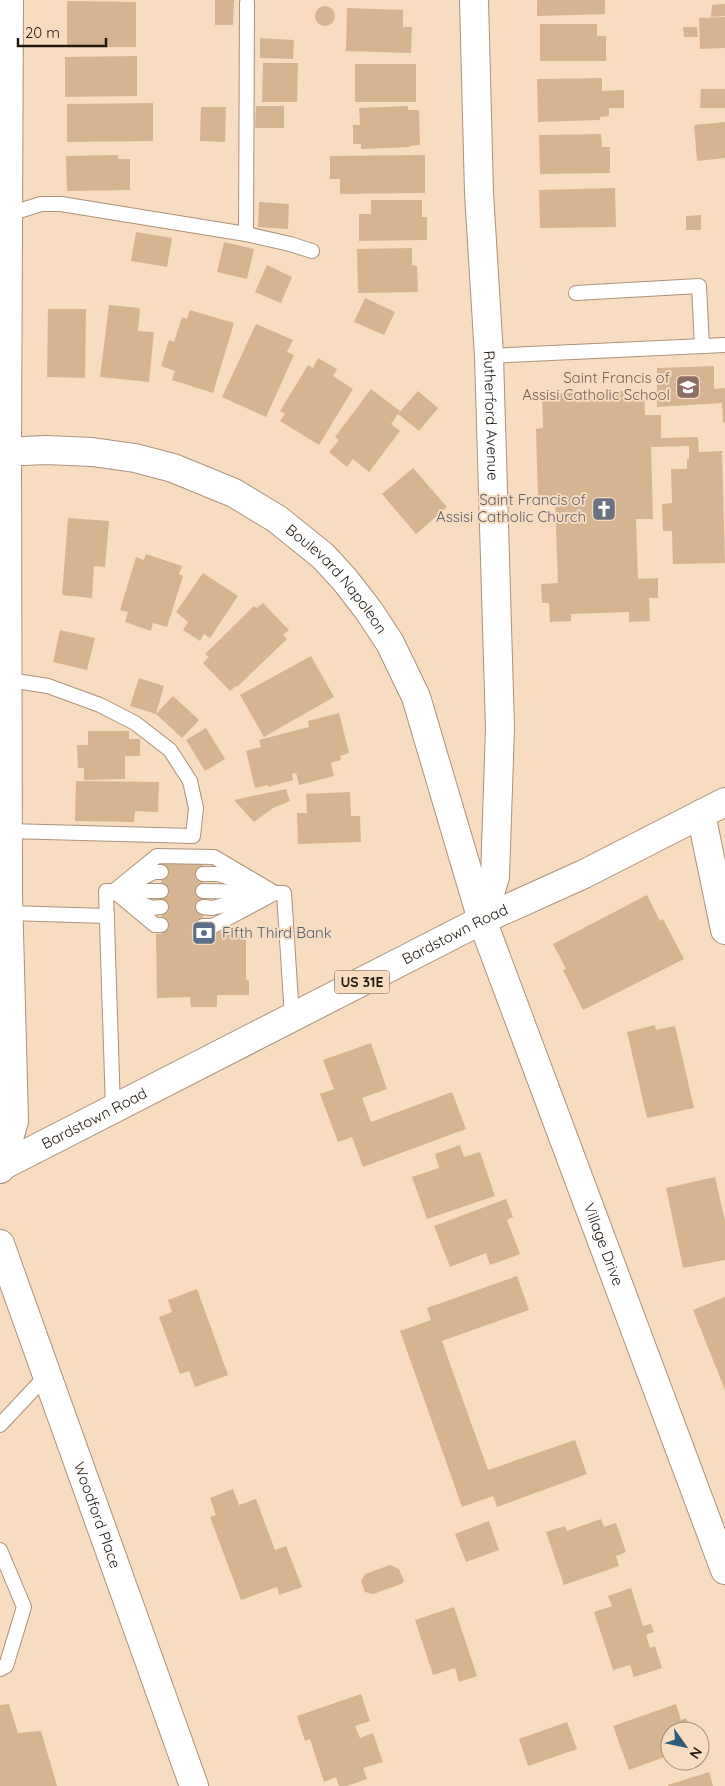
<svg xmlns="http://www.w3.org/2000/svg" width="725" height="1786" viewBox="0 0 725 1786" font-family="Quicksand,sans-serif">
<style>
.building{fill:#d6b491}
.lines{fill:none;stroke-linecap:round;stroke-linejoin:round}
.service-casing{stroke:#ab9278;stroke-width:16}
.minor-casing{stroke:#ab9278;stroke-width:30}
.primary-casing{stroke:#ab9278;stroke-width:30}
.service{stroke:#fff;stroke-width:14}
.minor{stroke:#fff;stroke-width:28}
.primary{stroke:#fff;stroke-width:28}
.labels{text-anchor:middle;stroke-width:4;stroke-linejoin:round;paint-order:stroke}
.shield{fill:#f7dcc0;stroke:#625343;stroke-width:1}
.shield-label{font-size:14px;font-weight:bold;fill:#22180e}
.education-label{font-size:15px;fill:#785e54;stroke:#f7dcc0;text-anchor:end}
.street-label{font-size:15px;fill:#22180e;stroke:#f7dcc0}
.worship-label{font-size:15px;fill:#5b616d;stroke:#f7dcc0;text-anchor:end}
.service-label{font-size:15px;fill:#4e5e75;stroke:#f7dcc0;text-anchor:start}
</style>
<rect width="100%" height="100%" fill="#f7dcc0"/>
<g class="building">
<polygon points="215,0 234,0 233,25 215,25"/>
<polygon points="537,0 605,0 605,14 537,16"/>
<polygon points="67,1 136,2 136,47 67,47"/>
<polygon points="725,4 725,16 711,17 712,5"/>
<circle cx="325" cy="16" r="10"/>
<polygon points="347,8 403,10 403,27 412,27 411,53 346,51"/>
<polygon points="725,17 725,48 700,49 699,18"/>
<polygon points="540,24 597,24 597,36 606,36 606,61 540,61"/>
<polygon points="683,27 697,27 698,37 684,37"/>
<polygon points="260,38 294,40 293,59 260,58"/>
<polygon points="137,56 137,96 65,97 65,57"/>
<polygon points="263,63 298,63 297,102 262,102"/>
<rect x="355" y="64" width="61" height="38"/>
<polygon points="602,78 602,91 624,90 624,108 609,108 609,116 600,117 600,120 538,122 537,79"/>
<polygon points="701,89 725,89 725,108 700,108"/>
<polygon points="153,103 153,141 67,142 67,104"/>
<polygon points="256,106 284,106 284,128 255,128"/>
<polygon points="408,106 408,110 419,110 420,145 410,146 410,147 361,149 361,144 353,144 353,125 360,125 359,108"/>
<polygon points="201,107 226,107 225,142 200,141"/>
<polygon points="725,122 725,158 697,161 694,125"/>
<polygon points="601,134 602,147 610,147 610,173 540,174 539,135"/>
<polygon points="118,155 118,159 130,159 130,190 67,191 66,156"/>
<polygon points="425,155 425,193 340,194 340,179 330,179 330,156"/>
<polygon points="615,188 616,227 540,228 539,190"/>
<polygon points="371,200 422,200 422,217 427,217 427,240 359,241 359,214 371,214"/>
<polygon points="259,202 289,204 288,229 258,227"/>
<polygon points="701,215 701,230 686,230 686,216"/>
<polygon points="136,232 172,238 167,267 131,261"/>
<polygon points="224,242 254,249 247,279 217,272"/>
<polygon points="412,248 412,265 417,266 418,292 358,293 357,249"/>
<polygon points="267,265 292,277 281,303 255,292"/>
<polygon points="365,298 395,312 384,335 354,322"/>
<polygon points="109,305 140,308 138,331 154,332 149,382 100,377"/>
<polygon points="48,309 86,309 85,378 47,377"/>
<polygon points="190,310 234,323 213,393 172,380 175,371 161,366 169,340 174,342 182,317 187,319"/>
<polygon points="256,324 293,340 287,352 294,355 266,417 222,397"/>
<polygon points="318,358 337,369 333,376 353,389 319,445 280,421 285,414 280,411 308,365 313,368"/>
<polygon points="714,366 714,389 725,388 725,422 723,423 722,403 657,407 657,368"/>
<polygon points="371,389 400,411 391,424 400,431 369,472 353,459 347,467 329,452 339,440 335,437"/>
<polygon points="644,390 645,415 661,415 661,438 698,437 699,452 722,451 725,563 673,564 672,531 663,531 662,504 672,503 671,469 687,469 687,459 689,459 689,446 651,447 653,519 636,519 638,579 658,578 658,598 649,598 650,621 629,622 629,612 571,614 571,621 550,622 549,603 542,603 541,584 558,583 555,499 538,499 536,429 543,428 542,394"/>
<polygon points="418,391 438,408 419,431 398,414"/>
<polygon points="413,468 447,507 416,534 382,494"/>
<polygon points="68,518 109,521 105,567 94,566 92,598 62,595"/>
<polygon points="146,554 182,566 179,574 183,576 167,627 153,623 151,631 125,622 128,612 120,610 136,557 144,560"/>
<polygon points="203,573 238,596 210,638 204,634 200,641 183,630 188,622 176,612"/>
<polygon points="263,603 289,630 283,635 287,639 237,687 236,686 230,691 203,663 209,657 205,654 254,606 257,608"/>
<polygon points="60,630 95,638 87,670 53,662"/>
<polygon points="311,656 334,697 264,737 240,695"/>
<polygon points="139,678 164,686 156,714 173,696 199,720 182,738 156,714 130,706"/>
<polygon points="339,713 349,753 340,756 341,760 331,763 334,776 299,785 296,773 292,774 293,780 268,787 268,785 255,788 246,751 261,747 259,740 309,727 308,721"/>
<polygon points="206,728 225,759 205,771 186,740"/>
<polygon points="88,731 129,731 129,739 140,739 140,756 125,756 125,779 84,780 84,768 78,768 77,745 88,745"/>
<polygon points="76,781 159,782 158,812 135,811 134,822 75,821"/>
<polygon points="286,789 290,801 273,808 254,822 234,800"/>
<polygon points="350,792 351,816 360,816 361,842 298,844 297,813 307,813 306,794"/>
<polygon points="161,861 203,861 203,932 246,932 246,980 249,980 249,995 217,995 217,1007 191,1007 190,997 157,998 156,934 162,934"/>
<polygon points="647,895 660,921 663,919 684,959 583,1010 563,970 566,969 553,944"/>
<polygon points="655,1025 656,1030 675,1026 694,1108 647,1118 627,1032"/>
<polygon points="371,1043 387,1089 362,1098 371,1122 452,1092 466,1129 363,1167 352,1137 338,1142 320,1094 334,1089 323,1060"/>
<polygon points="460,1145 464,1157 480,1152 495,1196 427,1219 412,1177 439,1168 435,1154"/>
<polygon points="715,1177 725,1221 725,1260 683,1268 666,1188"/>
<polygon points="506,1199 513,1217 507,1220 520,1254 490,1265 486,1253 450,1267 434,1226"/>
<polygon points="517,1276 529,1310 442,1341 450,1364 488,1470 575,1440 587,1474 497,1507 493,1496 462,1507 400,1331 431,1320 427,1308"/>
<polygon points="197,1289 228,1375 195,1387 189,1371 180,1374 159,1317 172,1312 168,1300"/>
<polygon points="725,1297 725,1390 693,1310"/>
<polygon points="233,1489 239,1505 256,1499 275,1550 286,1546 302,1587 279,1595 277,1587 241,1600 210,1517 216,1515 210,1498"/>
<polygon points="601,1519 604,1527 616,1523 626,1552 616,1556 619,1566 564,1585 546,1532 565,1526 567,1531"/>
<polygon points="489,1521 499,1550 466,1562 455,1534"/>
<polygon points="390,1565 399,1569 404,1581 401,1584 373,1594 365,1592 361,1581 365,1574"/>
<polygon points="631,1588 643,1626 651,1624 654,1632 646,1635 650,1648 655,1646 662,1668 634,1677 630,1665 613,1670 594,1612 612,1606 608,1596"/>
<polygon points="454,1607 477,1676 459,1682 455,1668 433,1675 415,1620"/>
<polygon points="361,1694 370,1721 355,1726 360,1738 373,1733 383,1762 363,1768 367,1779 347,1786 339,1786 336,1777 324,1782 310,1739 305,1741 297,1716"/>
<polygon points="9,1704 18,1733 41,1731 57,1786 0,1786 0,1705"/>
<polygon points="676,1704 681,1720 686,1718 691,1731 670,1731 670,1755 629,1770 613,1726"/>
<polygon points="567,1722 577,1749 528,1766 519,1739"/>
<polygon points="709,1772 713,1786 668,1786 668,1785"/>
</g>
<g class="lines">
<defs>
<g id="service">
<polyline points="6,215 41,204 61,204 246,234 290,244 312,251"/>
<polyline points="246,234 247,3"/>
<polyline points="576,293 699,286 702,346"/>
<polyline points="489,356 725,345"/>
<polyline points="3,679 48,686 100,705 135,723 170,750 190,781 196,808 193,836 8,831"/>
<polyline points="203,874 218,874 250,885"/>
<polyline points="132,883 154,872 161,872"/>
<polyline points="114,891 157,856 214,857 275,893"/>
<polyline points="119,891 161,891"/>
<polyline points="203,891 254,892"/>
<polyline points="130,899 152,908 161,907"/>
<polyline points="203,907 212,908 257,897"/>
<polyline points="8,913 107,916"/>
<polyline points="203,926 213,926 275,893 284,893 292,1017"/>
<polyline points="113,1109 106,891 114,891 155,925 161,925"/>
<polyline points="0,1425 47,1375"/>
<polyline points="0,1550 24,1607 6,1666 0,1669"/>
</g>
<g id="minor">
<path id="s1" d="M474,0L479,193L489,356L500,728L495,877L482,920"/>
<path id="s2" d="M0,452L46,450L92,452L135,458L173,468L234,493L277,519L323,556L345,580L369,611L390,643L416,697L482,920L725,1570"/>
<polyline points="701,814 725,930"/>
<polyline points="0,1169 14,1121 8,893 7,451 9,0"/>
<path id="s3" d="M0,1244L194,1786"/>
</g>
<g id="primary">
<path id="s4" d="M0,1167L482,920L584,874L725,802"/>
</g>
</defs>
<use href="#service" class="service-casing"/>
<use href="#minor" class="minor-casing"/>
<use href="#primary" class="primary-casing"/>
<use href="#service" class="service"/>
<use href="#minor" class="minor"/>
<use href="#primary" class="primary"/>
</g>
<defs>
<symbol id="school-square" viewBox="-11 -11 22 22"><rect x="-9" y="-9" width="18" height="18" rx="4" fill="#8d6e63" stroke="#f7dcc0"/><path d="M0-5L7-2L0 1L-7-2ZM-4 1L0 2.5L4 1V4Q0 6-4 4Z" fill="#fff"/></symbol>
<symbol id="church-square" viewBox="-11 -11 22 22"><rect x="-9" y="-9" width="18" height="18" rx="4" fill="#6b7280" stroke="#f7dcc0"/><path d="M-1.2-6h2.4v3.5h3.3v2.4h-3.3V6h-2.4V-.1h-3.3v-2.4h3.3Z" fill="#fff"/></symbol>
<symbol id="bank-square" viewBox="-11 -11 22 22"><rect x="-9" y="-9" width="18" height="18" rx="4" fill="#5c6f8a" stroke="#f7dcc0"/><path d="M-6-4H6V4H-6ZM0-2.3a2.3 2.3 0 1 0 0 4.6a2.3 2.3 0 1 0 0-4.6Z" fill="#fff"/></symbol>
</defs>
<g fill-rule="evenodd">
<use href="#school-square" x="674" y="373" width="28" height="28"/>
<use href="#church-square" x="590" y="495" width="28" height="28"/>
<use href="#bank-square" x="190" y="919" width="28" height="28"/>
</g>
<g class="labels">
<rect class="shield" x="334.5" y="970.5" width="55" height="23" rx="4"/>
<g class="shield-label">
<text x="362" y="987">US 31E</text>
</g>
<g class="education-label">
<text x="670" y="383">Saint Francis of<tspan x="670" dy="17">Assisi Catholic School</tspan></text>
</g>
<g class="street-label">
<text dy="5" stroke="none"><textPath href="#s1" startOffset="416">Rutherford Avenue</textPath></text>
<text dy="5" stroke="none"><textPath href="#s2" startOffset="376">Boulevard Napoleon</textPath></text>
<text dy="5" stroke="none"><textPath href="#s4" startOffset="511">Bardstown Road</textPath></text>
<text dy="5" stroke="none"><textPath href="#s4" startOffset="106">Bardstown Road</textPath></text>
<text dy="5" stroke="none"><textPath href="#s2" startOffset="1099">Village Drive</textPath></text>
<text dy="5" stroke="none"><textPath href="#s3" startOffset="288">Woodford Place</textPath></text>
</g>
<g class="worship-label">
<text x="586" y="505">Saint Francis of<tspan x="586" dy="17">Assisi Catholic Church</tspan></text>
</g>
<g class="service-label">
<text x="222" y="938">Fifth Third Bank</text>
</g>
</g>
<g transform="translate(685 1746) rotate(123)"><circle r="24" fill="#f7dcc0" stroke="#a28e79"/>
<path d="M0-4L9 19L0 12L-9 19Z" fill="#2e5d7c"/>
<text y="-8" font-size="14" font-weight="bold" text-anchor="middle" fill="#22180e">N</text>
</g>
<path d="M18 38v8h88v-8" fill="none" stroke="#22180e" stroke-width="2.5"/>
<text x="25" y="38" font-size="15" fill="#22180e" stroke="#f7dcc0" stroke-width="4" paint-order="stroke">20 m</text>
</svg>
